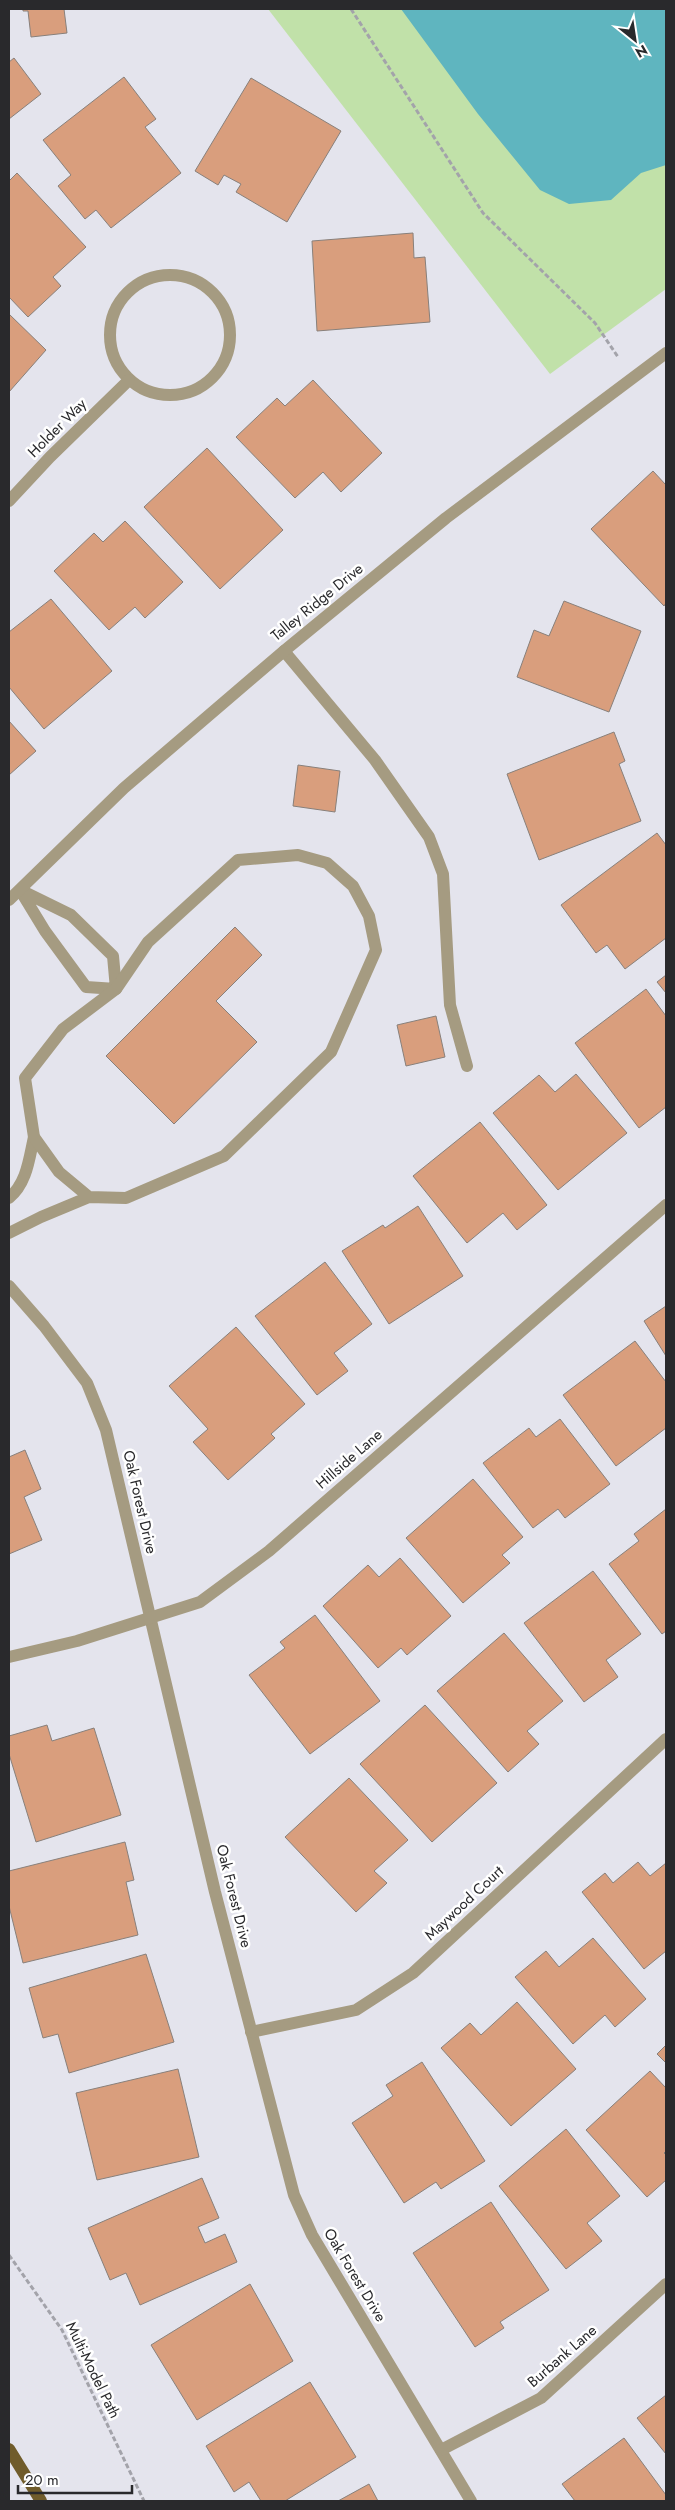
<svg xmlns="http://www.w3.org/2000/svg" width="675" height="2510" viewBox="0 0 675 2510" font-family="Jost,sans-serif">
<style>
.green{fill:#c1e1a9}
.water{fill:#5fb5bf}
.building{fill:#d99e7d;stroke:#88807b}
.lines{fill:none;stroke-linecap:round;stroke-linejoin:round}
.path{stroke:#a3a3aa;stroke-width:3;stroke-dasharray:5 2.5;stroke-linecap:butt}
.minor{stroke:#a59b81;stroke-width:12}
.major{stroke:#705c2b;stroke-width:12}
.labels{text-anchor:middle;stroke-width:5;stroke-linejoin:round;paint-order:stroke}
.street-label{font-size:15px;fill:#29292c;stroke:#fff}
</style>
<rect width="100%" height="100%" fill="#e4e4ed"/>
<polygon class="green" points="268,9 666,9 666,289 550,374"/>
<polygon class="water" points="401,9 666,9 666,165 641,173 611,200 569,204 540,190 478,114"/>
<g class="building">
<polygon points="23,9 64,9 67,33 31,37 28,11 23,11"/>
<polygon points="14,58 41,94 9,119 9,62"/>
<polygon points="124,77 156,119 145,127 181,173 111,228 96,210 85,219 58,186 71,175 43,140"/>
<polygon points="251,78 341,131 287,222 236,192 241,184 224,175 218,185 195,171"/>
<polygon points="17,173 86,247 53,277 61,286 28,317 9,297 9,181"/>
<polygon points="413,233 414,258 425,257 430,322 317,331 312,241"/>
<polygon points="9,314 46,350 9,392"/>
<polygon points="313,380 382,453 341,492 323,472 295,498 236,437 277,398 285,406"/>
<polygon points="207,448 283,530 220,589 144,507"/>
<polygon points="653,471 666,485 666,603 664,606 591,529"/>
<polygon points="125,521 183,582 145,618 135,607 109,630 54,571 94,533 103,542"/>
<polygon points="51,599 112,671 44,729 9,687 9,632"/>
<polygon points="564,601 641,631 609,712 517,677 534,630 549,636"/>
<polygon points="9,721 36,751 9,775"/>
<polygon points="614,732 625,761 619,764 641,821 539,860 507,774"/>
<polygon points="298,765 340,771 335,812 293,806"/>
<polygon points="657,833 666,845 666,938 625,969 607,945 596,953 561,905"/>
<polygon points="235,927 262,955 216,1001 257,1042 174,1124 106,1056"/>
<polygon points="666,975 666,993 657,982"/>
<polygon points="646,989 666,1016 666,1107 639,1128 575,1043"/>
<polygon points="436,1016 445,1057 406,1066 397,1025"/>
<polygon points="576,1074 627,1133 558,1190 493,1113 539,1075 555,1092"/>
<polygon points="480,1122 547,1205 517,1230 503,1213 467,1243 413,1176"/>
<polygon points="418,1206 463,1276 389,1324 342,1251 383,1225 385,1228"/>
<polygon points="325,1262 372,1324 334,1353 348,1371 317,1395 255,1316"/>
<polygon points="666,1306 666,1356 644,1321"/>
<polygon points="236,1327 305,1404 271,1434 275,1438 228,1480 193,1442 208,1429 169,1386"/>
<polygon points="635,1341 666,1382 666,1428 616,1466 563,1395"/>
<polygon points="560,1419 610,1484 565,1518 558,1509 533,1528 483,1463 529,1428 536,1437"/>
<polygon points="25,1450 41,1489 24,1497 42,1540 9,1554 9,1457"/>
<polygon points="473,1479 523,1537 502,1555 510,1563 463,1603 406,1538"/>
<polygon points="666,1509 666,1631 662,1634 609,1564 639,1541 634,1534"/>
<polygon points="400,1558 451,1616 407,1655 401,1648 378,1668 323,1606 368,1565 379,1577"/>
<polygon points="593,1571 641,1634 606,1660 618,1677 584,1702 524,1623"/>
<polygon points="315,1615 380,1701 310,1754 249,1675 285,1648 280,1642"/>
<polygon points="504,1633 563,1701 527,1731 539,1744 508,1772 437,1691"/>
<polygon points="425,1705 497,1783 432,1842 360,1764"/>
<polygon points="47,1725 52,1741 94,1728 121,1815 36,1842 9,1754 9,1736"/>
<polygon points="349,1778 408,1840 374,1871 387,1883 356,1912 285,1837"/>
<polygon points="125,1842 134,1880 126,1882 138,1935 23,1963 9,1906 9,1871"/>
<polygon points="638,1862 650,1876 666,1863 666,1951 644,1969 582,1892 605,1873 613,1883"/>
<polygon points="593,1938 646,1999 615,2027 605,2015 573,2044 515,1977 546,1951 559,1967"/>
<polygon points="146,1954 174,2042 69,2073 58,2034 43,2038 29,1988"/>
<polygon points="517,2002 576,2069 511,2126 441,2048 470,2023 481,2035"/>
<polygon points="666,2045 666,2063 657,2054"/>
<polygon points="422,2062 485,2161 441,2189 436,2182 404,2203 352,2123 393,2096 386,2085"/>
<polygon points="178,2069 199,2157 97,2180 76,2093"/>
<polygon points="650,2071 666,2088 666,2151 664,2153 666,2155 666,2180 647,2197 586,2130"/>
<polygon points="566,2129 620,2196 587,2223 602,2241 566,2269 499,2186"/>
<polygon points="202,2178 219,2218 198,2227 205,2243 225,2234 237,2262 140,2305 126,2273 110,2280 88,2228"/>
<polygon points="491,2202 549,2290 500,2322 504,2328 475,2347 413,2253"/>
<polygon points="250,2284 293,2361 197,2420 151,2345"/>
<polygon points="310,2382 356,2457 285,2501 261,2501 249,2482 234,2492 206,2446"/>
<polygon points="666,2395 666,2454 637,2418"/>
<polygon points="624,2438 666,2495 666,2501 575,2501 562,2484"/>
<polygon points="369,2484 378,2501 338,2501"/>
</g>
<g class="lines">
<g class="path">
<polyline points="351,9 483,213 595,323 618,357"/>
<polyline points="9,2255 62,2330 144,2501"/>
</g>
<g class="minor">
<circle cx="170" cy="335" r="60"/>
<polyline points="9,501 50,457 129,380"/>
<polyline points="284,651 375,760 429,837 443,874 450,1005 467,1066"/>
<polygon points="20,890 71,915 113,956 116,989 86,987 45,931"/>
<polyline points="9,900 124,788 284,651 446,518 666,353"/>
<path d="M9,1198C27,1183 29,1159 34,1137"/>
<polyline points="9,1233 41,1217 89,1197 126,1198 224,1156 331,1052 376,950 369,916 353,886 327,863 298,855 238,860 148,942 116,989 63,1029 25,1078 34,1137 59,1172 89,1197"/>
<polyline points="9,1286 44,1326 87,1383 106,1430 215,1892 294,2195 312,2235 471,2501"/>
<polyline points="9,1657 77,1641 200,1602 269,1551 666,1205"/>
<polyline points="251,2032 356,2010 413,1973 666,1739"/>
<polyline points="441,2450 541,2398 666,2284"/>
</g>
<polyline class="major" points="9,2449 41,2501"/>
</g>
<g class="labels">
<g class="street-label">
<text transform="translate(57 428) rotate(-45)" y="5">Holder Way</text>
<text transform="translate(317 602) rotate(-39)" y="5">Talley Ridge Drive</text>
<text transform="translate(349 1459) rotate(-41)" y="5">Hillside Lane</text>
<text transform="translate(140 1502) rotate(77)" y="5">Oak Forest Drive</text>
<text transform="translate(234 1896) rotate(76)" y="5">Oak Forest Drive</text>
<text transform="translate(464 1903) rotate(-43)" y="5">Maywood Court</text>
<text transform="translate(355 2275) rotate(59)" y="5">Oak Forest Drive</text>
<text transform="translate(562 2356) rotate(-41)" y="5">Burbank Lane</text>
<text transform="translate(93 2370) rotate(64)" y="5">Multi-Model Path</text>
</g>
</g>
<rect width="675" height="2510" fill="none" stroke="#29292c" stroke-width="20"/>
<g transform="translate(635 40) rotate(150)" stroke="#ffffff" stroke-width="4" paint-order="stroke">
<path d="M0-4L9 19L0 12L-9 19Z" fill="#29292c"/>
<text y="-8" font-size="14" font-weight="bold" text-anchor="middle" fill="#29292c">N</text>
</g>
<path d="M18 2485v8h114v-8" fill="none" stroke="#29292c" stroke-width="2.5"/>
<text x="25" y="2485" font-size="15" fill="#29292c" stroke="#ffffff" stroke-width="4" paint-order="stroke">20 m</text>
</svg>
